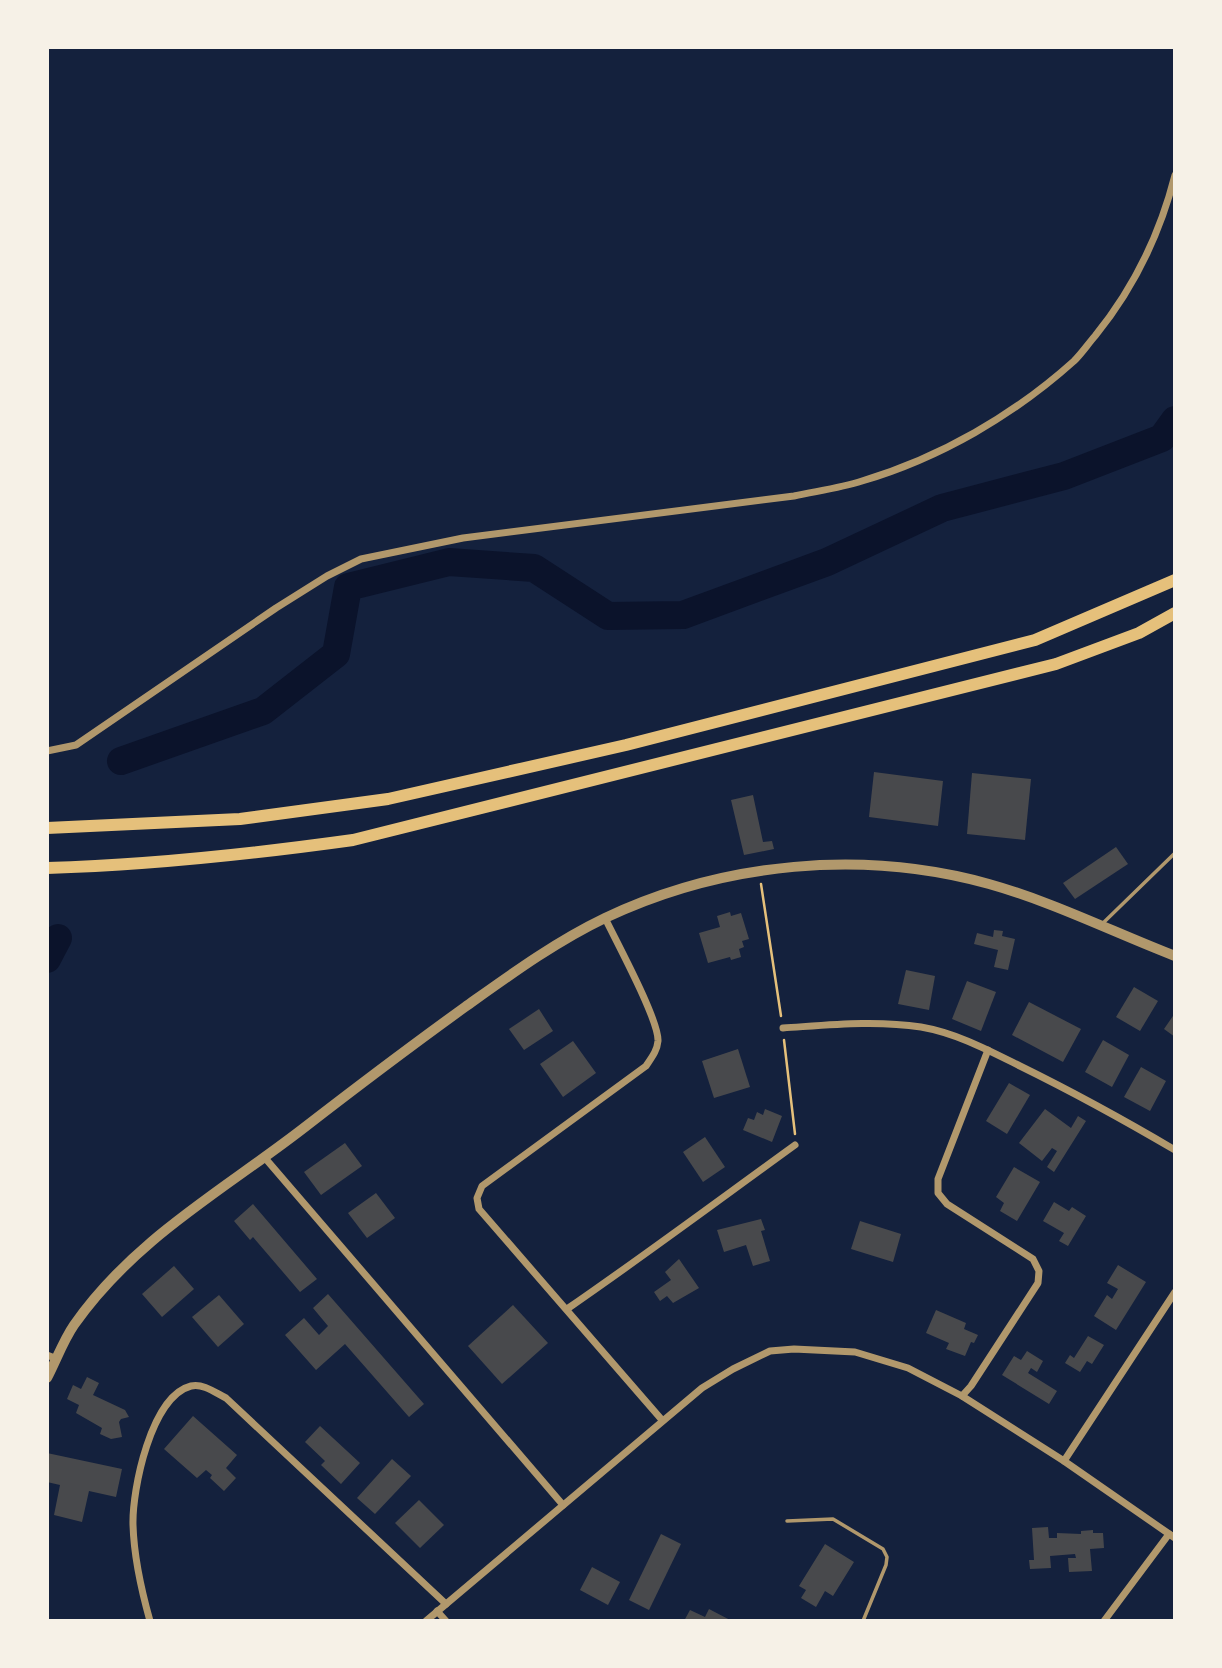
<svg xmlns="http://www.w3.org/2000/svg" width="1222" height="1668" viewBox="0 0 1222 1668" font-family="'Nunito Sans',sans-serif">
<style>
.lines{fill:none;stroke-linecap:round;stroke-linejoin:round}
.river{stroke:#0b132b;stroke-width:28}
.building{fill:#48494c}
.path{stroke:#e5c07b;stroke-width:2.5}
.service{stroke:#b1986c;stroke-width:3.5}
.minor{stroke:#b1986c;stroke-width:7}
.tertiary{stroke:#b1986c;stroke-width:10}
.trunk{stroke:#e5c07b;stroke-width:12}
</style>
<rect width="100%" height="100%" fill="#14213d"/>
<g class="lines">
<g class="river">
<polyline points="121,761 263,711 336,654 348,587 449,562 534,568 608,616 683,615 827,562 942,508 1064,476 1162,438 1175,420"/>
<polyline points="47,959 58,938"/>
</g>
</g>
<g class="building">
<polygon points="874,772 943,781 938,826 869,817"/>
<polygon points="972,773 1031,779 1025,840 967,834"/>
<polygon points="753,795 763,842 772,841 774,849 744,855 731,800"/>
<polygon points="1116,847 1128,864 1075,899 1063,883"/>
<polygon points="730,912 731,916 741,913 749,939 742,941 744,947 739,949 741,957 731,960 730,957 708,963 699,933 720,927 717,916"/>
<polygon points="994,930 1003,931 1002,936 1015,939 1008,970 994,967 998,950 974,944 977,933 993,937"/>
<polygon points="906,970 935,976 929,1010 898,1004"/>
<polygon points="967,981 996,992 981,1031 952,1019"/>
<polygon points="1134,987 1158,1001 1140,1031 1116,1017"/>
<polygon points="1029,1002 1081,1029 1063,1062 1012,1035"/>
<polygon points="539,1009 553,1031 524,1050 509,1029"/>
<polygon points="1175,1013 1175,1037 1164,1029"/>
<polygon points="1103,1040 1129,1055 1112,1087 1085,1072"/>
<polygon points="573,1041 596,1073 563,1097 540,1064"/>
<polygon points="738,1049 750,1087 714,1098 702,1061"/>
<polygon points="1141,1067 1166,1081 1150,1111 1124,1097"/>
<polygon points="1009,1083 1030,1095 1007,1134 986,1121"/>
<polygon points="765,1109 782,1116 772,1142 743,1130 748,1118 754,1120 757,1112 763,1115"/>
<polygon points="1045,1109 1071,1128 1078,1116 1086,1121 1054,1172 1047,1167 1057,1151 1052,1148 1042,1161 1019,1143"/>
<polygon points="705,1137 725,1167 703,1182 683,1152"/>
<polygon points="345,1143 362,1166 321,1195 304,1172"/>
<polygon points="1014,1167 1040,1182 1017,1221 1000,1211 1004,1203 996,1197"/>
<polygon points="376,1193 395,1218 367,1238 348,1213"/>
<polygon points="1054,1202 1069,1211 1072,1207 1086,1216 1068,1246 1059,1241 1064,1233 1043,1221"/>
<polygon points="253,1204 317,1279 300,1292 253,1237 250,1240 234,1221"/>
<polygon points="761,1219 765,1230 761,1231 770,1261 753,1266 746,1245 724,1252 717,1230"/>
<polygon points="860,1221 901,1234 893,1262 851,1249"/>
<polygon points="679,1259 699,1288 673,1303 667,1296 660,1301 654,1292 671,1280 665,1272"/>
<polygon points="1118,1265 1146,1282 1116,1330 1094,1316 1107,1295 1112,1299 1118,1289 1107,1283"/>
<polygon points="174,1266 194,1289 162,1317 142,1294"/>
<polygon points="328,1294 424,1404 409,1417 345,1344 316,1370 285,1335 304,1318 319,1335 328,1326 313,1308"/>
<polygon points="219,1295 244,1324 218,1347 192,1317"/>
<polygon points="513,1305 548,1343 502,1384 468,1346"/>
<polygon points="936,1310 966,1323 964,1329 978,1335 974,1343 971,1342 965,1356 946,1349 949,1343 926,1333"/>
<polygon points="1088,1336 1104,1345 1092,1364 1087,1361 1080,1372 1065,1363 1070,1355 1074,1358"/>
<polygon points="1027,1351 1043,1361 1037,1372 1031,1368 1028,1373 1057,1391 1049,1404 1002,1375 1014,1356 1021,1360"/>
<polygon points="87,1377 99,1383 93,1395 125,1410 129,1417 121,1419 119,1422 122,1437 111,1439 100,1434 102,1428 76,1413 79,1405 67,1399 73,1385 81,1389"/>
<polygon points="193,1416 237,1455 226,1468 236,1478 224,1491 210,1478 212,1475 206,1470 197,1478 164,1449"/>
<polygon points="320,1426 360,1463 341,1484 321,1465 325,1461 305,1442"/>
<polygon points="47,1453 122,1469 116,1497 89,1491 82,1522 54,1515 60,1485 47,1482"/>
<polygon points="392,1459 411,1476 375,1514 357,1498"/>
<polygon points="419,1500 444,1525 420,1548 395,1523"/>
<polygon points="1048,1527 1049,1538 1057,1538 1057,1533 1081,1534 1081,1531 1093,1530 1093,1533 1103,1533 1104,1548 1090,1549 1092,1571 1069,1572 1068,1558 1076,1558 1075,1554 1050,1556 1051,1568 1030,1569 1029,1560 1034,1560 1032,1528"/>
<polygon points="661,1534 681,1544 649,1610 629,1600"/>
<polygon points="825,1544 854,1562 833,1596 825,1591 816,1607 801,1598 806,1590 799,1586"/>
<polygon points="592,1567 620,1582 608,1605 580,1590"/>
<polygon points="709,1609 732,1621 684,1621 690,1610 705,1617"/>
</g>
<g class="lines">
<g class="path">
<polyline points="761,884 781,1016"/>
<polyline points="784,1040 795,1134"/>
</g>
<g class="service">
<polyline points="1101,925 1175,853"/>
<polyline points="787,1521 833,1519 883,1549 887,1557 886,1565 863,1621"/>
</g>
<g class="minor">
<path d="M47,751L76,745L276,608L327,576L361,559L463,538L794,496C817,491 840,488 862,481C940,458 1014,415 1074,361C1082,353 1088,344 1095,336C1134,288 1160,234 1175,175"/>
<path d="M605,918C616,941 659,1020 658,1041C657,1051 652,1057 646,1066L482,1186L477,1198L479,1209L662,1420"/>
<path d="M783,1028C829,1025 875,1020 921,1027C956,1033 988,1050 1020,1066C1073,1092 1124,1120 1175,1150"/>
<polyline points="265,1158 563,1505"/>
<path d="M567,1309C644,1256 719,1200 795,1145"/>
<polyline points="47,1355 57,1359"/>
<polyline points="962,1396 971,1386 1038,1283 1039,1271 1033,1259 947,1204 938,1193 938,1179 988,1050"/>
<polyline points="1064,1461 1175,1292"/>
<polyline points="437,1611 446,1621"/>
<path d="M150,1621C141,1589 134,1558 133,1525C132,1490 151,1396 191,1386C203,1383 216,1393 226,1398L446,1604"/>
<polyline points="426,1621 702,1388 733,1369 770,1351 794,1349 855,1352 908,1368 962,1396 1064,1461 1175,1538"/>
<polyline points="1104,1621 1169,1534"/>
</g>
<path class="tertiary" d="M47,1378C56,1361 63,1341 74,1325C135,1238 224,1190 305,1127C358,1086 411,1046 465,1007C510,975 555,942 605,918C723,862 863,849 989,884C1053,902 1113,932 1175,956"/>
<g class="trunk">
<polyline points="47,828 240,819 388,799 626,745 1035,640 1175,580"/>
<path d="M47,868C150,865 252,854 353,840L1056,664L1139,633L1175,613"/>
</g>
</g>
<rect width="1222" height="1668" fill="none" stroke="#f6f1e7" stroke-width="98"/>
</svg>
